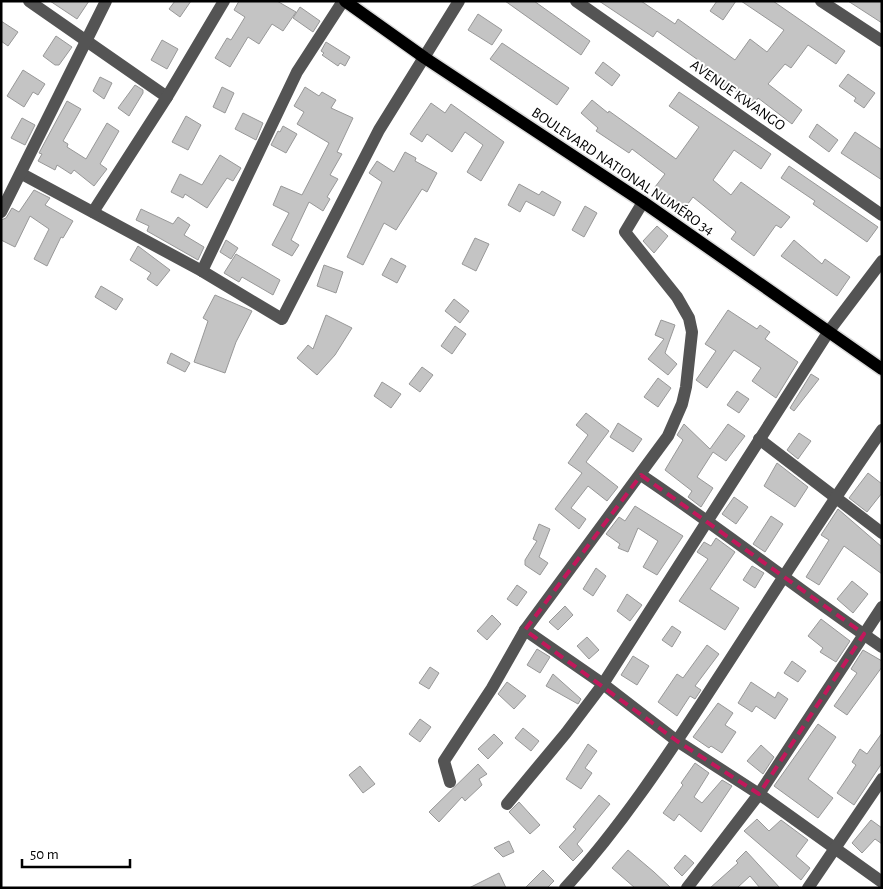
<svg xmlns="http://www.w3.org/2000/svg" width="883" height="889" viewBox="0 0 883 889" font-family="'Alegreya Sans',sans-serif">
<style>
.building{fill:#c4c4c4;stroke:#989898}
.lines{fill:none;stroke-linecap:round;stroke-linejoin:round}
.major-casing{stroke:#dbdbdb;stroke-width:15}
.minor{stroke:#545454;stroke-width:12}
.major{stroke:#000;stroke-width:12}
.marked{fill:none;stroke:#c2185b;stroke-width:4;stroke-dasharray:10 6;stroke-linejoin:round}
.labels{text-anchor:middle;stroke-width:4;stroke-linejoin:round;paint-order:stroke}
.street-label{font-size:15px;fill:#000;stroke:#fff}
</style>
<rect width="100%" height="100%" fill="#fff"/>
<g class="building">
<polygon points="50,1 89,1 77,19"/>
<polygon points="175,1 191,1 180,17 169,9"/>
<polygon points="239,1 277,1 296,12 283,31 272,24 259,44 248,37 230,67 215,58 227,38 231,40 245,17 234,10"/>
<polygon points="505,1 534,1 590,41 581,55"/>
<polygon points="599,1 641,1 675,24 678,19 735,60 750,39 767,52 784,30 741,1 773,1 845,51 836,64 808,45 791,68 785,64 768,84 802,110 792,124 758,98 754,104 726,84 722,88 704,75 707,70 700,64 701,62 657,31 653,37"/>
<polygon points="717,1 736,1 723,20 710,11"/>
<polygon points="848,1 882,1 882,23"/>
<polygon points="300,7 320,21 313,32 293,18"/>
<polygon points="478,14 502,30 492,45 468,30"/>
<polygon points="1,21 18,32 8,46 1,41"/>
<polygon points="56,36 72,47 59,65 55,65 43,56"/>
<polygon points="162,40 178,49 167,69 151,60"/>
<polygon points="326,42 350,57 345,66 340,63 338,66 322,55 324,53 321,51"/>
<polygon points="502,43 569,88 557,105 490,59"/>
<polygon points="603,62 620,75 612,86 595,73"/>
<polygon points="23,70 45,84 38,95 33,92 24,107 7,96"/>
<polygon points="848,74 875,93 864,108 854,101 856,98 839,86"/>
<polygon points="100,77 112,83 104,99 93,91"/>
<polygon points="135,85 143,90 143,93 129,116 118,108"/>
<polygon points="222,87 234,93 225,113 213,107"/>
<polygon points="305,87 319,96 322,92 336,100 331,108 353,118 337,152 342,154 330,175 338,179 327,197 330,199 323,211 309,202 291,240 299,245 292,256 272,245 289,213 273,205 281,186 302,195 329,143 297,124 304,112 294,106"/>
<polygon points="679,92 771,154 761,169 734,150 713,180 731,195 741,182 790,217 781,228 776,225 754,256 731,239 736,232 693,197 684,209 655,187 665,174 632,149 629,153 596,131 598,128 581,113 592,100 608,113 609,111 676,159 699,127 669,106"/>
<polygon points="67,101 81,109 63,141 68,144 67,147 86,159 107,123 119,131 100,164 107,169 94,186 74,170 71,174 57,165 55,170 38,161 42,154 39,153"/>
<polygon points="431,103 445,113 451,104 504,142 481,181 467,172 483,145 465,132 452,152 427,134 422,142 410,134"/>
<polygon points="243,113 263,123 256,140 235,129"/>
<polygon points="186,116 201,125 188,150 172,142"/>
<polygon points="22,118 35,125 25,145 11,138"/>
<polygon points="817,124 838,140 829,152 809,137"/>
<polygon points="283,126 297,134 286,153 271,145 278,131 280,132"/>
<polygon points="855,132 882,150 882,180 841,153"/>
<polygon points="405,152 416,158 415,161 437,173 427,192 422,189 396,230 384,223 363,265 347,257 382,182 369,173 377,161 394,172"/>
<polygon points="220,155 241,168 233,181 227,178 207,208 185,194 183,198 171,192 180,174 202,185"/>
<polygon points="789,166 878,227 867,242 813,204 815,201 781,178"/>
<polygon points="519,184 539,195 542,191 561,202 554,216 526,201 520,212 508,205"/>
<polygon points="34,190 50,198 45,205 73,221 63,238 61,237 47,266 34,259 49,229 30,216 15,247 1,240 1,220 6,218 12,208 19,212"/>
<polygon points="585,206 597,213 584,237 572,230"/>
<polygon points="141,209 173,224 178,217 190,225 184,235 204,247 198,260 147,231 149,226 136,220"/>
<polygon points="657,226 668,236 654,253 643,241"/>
<polygon points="475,238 489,244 476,271 462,264"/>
<polygon points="226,240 238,248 231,259 220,252"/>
<polygon points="794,240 822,264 825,259 850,277 837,296 781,256"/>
<polygon points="138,246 170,270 157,286 147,279 151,273 130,260"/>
<polygon points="236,254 280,280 273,295 242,277 239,282 224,273"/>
<polygon points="391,258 406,266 397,283 382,275"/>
<polygon points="324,265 343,272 336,293 317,286"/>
<polygon points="101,286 123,299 116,310 95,297"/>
<polygon points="215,295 252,311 236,342 225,373 194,362 208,321 203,318"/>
<polygon points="454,299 469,311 460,323 445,311"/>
<polygon points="728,310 757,329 760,325 770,332 765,339 798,362 776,398 752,381 761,368 734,350 707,388 696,380 716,351 705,344"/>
<polygon points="326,315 352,328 335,355 317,375 297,358 308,345 313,349"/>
<polygon points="661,320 675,325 665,353 677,364 668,375 648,359 664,339 655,335"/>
<polygon points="455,326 466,334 452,354 441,346"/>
<polygon points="171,353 190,363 185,372 167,363"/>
<polygon points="422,367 433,375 420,392 409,384"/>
<polygon points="811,374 819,379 794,411 790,408"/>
<polygon points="658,378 671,388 658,407 644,397"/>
<polygon points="382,382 401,394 391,408 374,396"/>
<polygon points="737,391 749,399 739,413 727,405"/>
<polygon points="586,413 609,431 586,462 618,487 607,501 588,486 571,508 586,519 579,529 555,509 582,473 568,463 588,435 576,425"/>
<polygon points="618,423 642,439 633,452 610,437"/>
<polygon points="684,424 710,449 728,424 745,436 726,461 713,452 697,477 713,488 701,507 688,497 692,491 665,470 683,440 677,435"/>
<polygon points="799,433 811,441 798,459 787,450"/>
<polygon points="777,463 808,487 795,507 764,486"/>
<polygon points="868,473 882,484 882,493 867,512 849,498"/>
<polygon points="734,497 748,507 736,524 722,514"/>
<polygon points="635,506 683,536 657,575 643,567 658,541 638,528 628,552 618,548 620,544 606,534 619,517 625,521"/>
<polygon points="838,509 882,547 882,574 844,546 819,585 806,577 829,540 821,535"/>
<polygon points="771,516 783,524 765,552 753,544"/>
<polygon points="539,524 550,529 539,557 548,563 540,575 525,565 525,560 537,541 533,539"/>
<polygon points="716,538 735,552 710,589 739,608 725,630 679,601 708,559 697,552 704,542 711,546"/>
<polygon points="752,566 764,573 755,588 743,580"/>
<polygon points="596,568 606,576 593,596 583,589"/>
<polygon points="852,581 868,594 853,613 837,599"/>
<polygon points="517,585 527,592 517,606 507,599"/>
<polygon points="627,594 642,605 630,621 617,611"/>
<polygon points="565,606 573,615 558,630 549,622"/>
<polygon points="492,615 501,624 487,640 477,631"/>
<polygon points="821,619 850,641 836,662 820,652 823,648 808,636"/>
<polygon points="672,626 681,632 672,647 662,640"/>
<polygon points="587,637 599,650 589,659 577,646"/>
<polygon points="707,645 719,654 695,686 701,690 695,699 690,696 677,716 658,702 677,674 683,678"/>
<polygon points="537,649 550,657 540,673 527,665"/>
<polygon points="863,650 882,661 882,667 847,715 834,706 857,673 851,669"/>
<polygon points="633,656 649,666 637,685 621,675"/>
<polygon points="792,661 806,671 798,682 784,673"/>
<polygon points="430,667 439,673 429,689 419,683"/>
<polygon points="553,674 581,699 578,704 546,686"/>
<polygon points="507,682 526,696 514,709 498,694"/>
<polygon points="751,682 775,698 778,692 788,699 775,719 756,706 752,712 738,703"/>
<polygon points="718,703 733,713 725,725 736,732 722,753 711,746 709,748 693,737"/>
<polygon points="420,719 431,727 420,742 409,734"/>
<polygon points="818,724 836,737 808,779 833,798 818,818 774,786"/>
<polygon points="523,728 539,741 531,751 515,738"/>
<polygon points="882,733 882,763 854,805 837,793 856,765 852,762 860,749 867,754"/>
<polygon points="494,734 503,743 488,759 478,749"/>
<polygon points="588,744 597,751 585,768 592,773 581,789 566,779"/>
<polygon points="761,745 774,757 763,774 747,761"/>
<polygon points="695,763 709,773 694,797 702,803 722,780 732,786 701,832 679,814 674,821 663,813 683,785 681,783"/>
<polygon points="478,764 487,774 479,779 482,785 465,801 462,797 439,822 429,812"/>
<polygon points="360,766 375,784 363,793 349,775"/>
<polygon points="599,795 610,804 577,844 583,851 573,861 559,847 576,829 573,827"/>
<polygon points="519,802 540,825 530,834 509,812"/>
<polygon points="757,819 769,831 781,820 808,840 796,856 810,868 801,880 744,831"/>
<polygon points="871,820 882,828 882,844 875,839 862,853 852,843"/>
<polygon points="509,841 514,852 503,857 494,848"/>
<polygon points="628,850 654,872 671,888 635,888 612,868"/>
<polygon points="746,851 780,888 760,888 750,876 737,888 710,888 738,863 736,861"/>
<polygon points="685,855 694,863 682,876 674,868"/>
<polygon points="543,870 554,881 547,888 525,888"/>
<polygon points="499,873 506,888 469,888"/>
</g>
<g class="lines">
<defs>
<polyline id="major" points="345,1 425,58 643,202 882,369"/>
</defs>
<use href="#major" class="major-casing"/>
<g class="minor">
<polyline points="29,1 167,97"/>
<polyline points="576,1 882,215"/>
<polyline points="821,1 882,41"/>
<polyline points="22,174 202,271 282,319 379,130 459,1"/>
<polyline points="1,212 106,1"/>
<polyline points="93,212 167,97 224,1"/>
<polyline points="202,271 297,72 343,1"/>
<polyline points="759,439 882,533"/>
<path d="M641,475C723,530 800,591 882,647"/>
<polyline points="525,630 603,684 677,741 759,794 882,882"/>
<polyline points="450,782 444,761 492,688 525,630 668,436 682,404 686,387 692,332 689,318 677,297 625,232 643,202"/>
<polyline points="507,804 566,733 603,684 829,331 882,261"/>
<path d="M565,888C619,829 665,760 709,692C766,605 822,515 882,430"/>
<polyline points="687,888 759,794 882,607"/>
<polyline points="808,888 882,779"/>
</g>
<use href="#major" class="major"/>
</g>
<path class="marked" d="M641,475L864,634L759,794L677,741L525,630Z"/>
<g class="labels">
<g class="street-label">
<text transform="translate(738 95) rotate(35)" y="5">AVENUE KWANGO</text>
<text transform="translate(623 171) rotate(34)" y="5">BOULEVARD NATIONAL NUMÉRO 34</text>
</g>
</g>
<rect width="883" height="889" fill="none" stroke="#000000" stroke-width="5"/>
<path d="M22 859v8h108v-8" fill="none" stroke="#000000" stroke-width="2.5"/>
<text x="30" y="859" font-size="15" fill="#000000" stroke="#ffffff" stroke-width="4" paint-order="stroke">50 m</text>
</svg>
